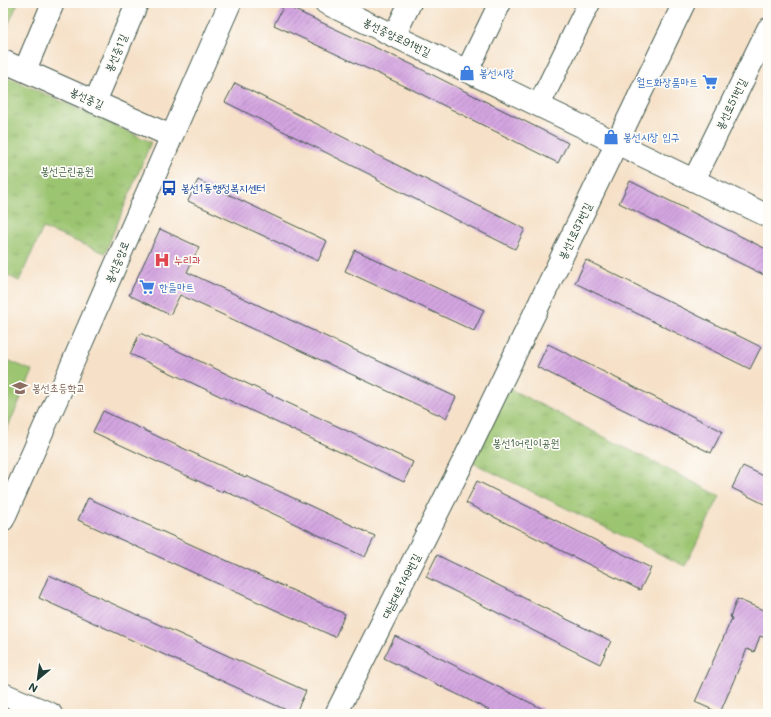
<svg xmlns="http://www.w3.org/2000/svg" width="771" height="717" viewBox="0 0 771 717" font-family="Mali,'Poor Story',sans-serif">
<style>
.grass{fill:url(#grass-tufts);stroke:#5e8152}
.pitch{fill:#9cc571;stroke:#5e8152}
.building{fill:url(#building-hatch)}
.lines{fill:none;stroke-linecap:round;stroke-linejoin:round}
.minor-casing{stroke:#3f564a;stroke-width:24}
.minor{stroke:#fff;stroke-width:22}
.labels{text-anchor:middle;stroke-width:3.5;stroke-linejoin:round;paint-order:stroke}
.street-label{font-size:11px;fill:#1f3d34;stroke:#fdfcf7}
.shop-label{font-size:11px;fill:#366cbe;stroke:#fdfcf7;text-anchor:start}
.park-label{font-size:11px;fill:#3e5f43;stroke:#fdfcf7}
.transit-label{font-size:11px;fill:#164399;stroke:#fdfcf7;text-anchor:start}
.health-label{font-size:11px;fill:#be3a42;stroke:#fdfcf7;text-anchor:start}
.education-label{font-size:11px;fill:#785e54;stroke:#fdfcf7;text-anchor:start}
</style>
<defs>
<pattern id="grass-tufts" width="24" height="20" patternUnits="userSpaceOnUse"><rect width="24" height="20" fill="#9cc571"/><path d="M3 7l-1-3M5 7V3M7 7l1-3M15 17l-1-3M17 17v-4M19 17l1-3" fill="none" stroke="#7fa15e"/></pattern>
<pattern id="building-hatch" width="6" height="6" patternUnits="userSpaceOnUse"><rect width="6" height="6" fill="#d4a5e1"/><path d="M-1 1l2-2M0 6l6-6M5 7l2-2" fill="none" stroke="#ab88b7"/></pattern>
</defs>
<rect width="100%" height="100%" fill="#fdfcf7"/>
<filter id="ink" filterUnits="userSpaceOnUse"><feTurbulence type="fractalNoise" baseFrequency=".025" numOctaves="2"/><feDisplacementMap in="SourceGraphic" scale="8" xChannelSelector="R" yChannelSelector="G"/><feConvolveMatrix kernelMatrix="1 2 1 2 8 2 1 2 1" color-interpolation-filters="sRGB"/></filter>
<filter id="wash" filterUnits="userSpaceOnUse"><feTurbulence type="fractalNoise" baseFrequency=".012" numOctaves="4" result="noise"/><feDisplacementMap in="SourceGraphic" scale="16" xChannelSelector="R" yChannelSelector="G"/><feGaussianBlur stdDeviation="0.9" result="paint"/><feColorMatrix in="noise" values="0 0 0 0 0 0 0 0 0 0 0 0 0 0 0 0 0 1.4 0 .05"/><feComposite in="paint" operator="in"/></filter>
<g filter="url(#wash)">
<rect width="100%" height="100%" fill="#f6e1c8"/>
<g class="grass">
<polygon points="3,75 151,142 105,253 43,228 19,281 3,273"/>
<polygon points="508,388 720,496 685,566 465,459"/>
</g>
<g class="pitch">
<polygon points="3,3 18,3 4,34 3,34"/>
<polygon points="3,358 33,371 3,438"/>
</g>
<g id="blocks">
<g class="building">
<polygon points="284,5 413,65 568,143 558,163 413,90 274,25"/>
<polygon points="235,83 373,152 373,153 525,229 515,249 377,180 377,178 225,102"/>
<polygon points="198,180 327,241 318,261 188,201"/>
<polygon points="630,181 768,250 768,277 619,203"/>
<polygon points="160,229 199,247 187,272 456,397 446,418 180,295 170,315 129,295"/>
<polygon points="355,250 484,310 474,331 345,271"/>
<polygon points="586,260 761,347 750,369 575,283"/>
<polygon points="140,333 413,462 404,482 130,354"/>
<polygon points="548,344 722,431 711,453 537,367"/>
<polygon points="103,411 245,477 246,476 375,536 365,557 223,490 222,492 93,432"/>
<polygon points="743,466 768,478 768,506 732,488"/>
<polygon points="477,481 651,568 640,590 466,503"/>
<polygon points="88,498 345,614 335,637 78,520"/>
<polygon points="437,555 611,641 600,664 426,577"/>
<polygon points="49,575 306,691 295,714 39,598"/>
<polygon points="737,599 768,612 768,639 760,636 754,652 747,649 720,713 695,702 732,618 730,617"/>
<polygon points="395,636 553,714 497,714 384,658"/>
</g>
</g>
</g>
<g filter="url(#ink)">
<use href="#blocks" fill-opacity="0" stroke="#3f564a" stroke-width="1"/>
<g class="lines">
<defs>
<g id="minor">
<polyline points="326,3 768,216"/>
<polyline points="394,36 410,3"/>
<polyline points="3,61 171,136"/>
<polyline points="25,70 53,3"/>
<polyline points="467,71 500,3"/>
<polyline points="95,102 137,3"/>
<polyline points="539,105 589,3"/>
<polyline points="694,180 768,29"/>
<polyline points="3,520 67,376 230,3"/>
<polyline points="3,694 51,714"/>
<polyline points="336,714 465,458 684,3"/>
</g>
</defs>
<use href="#minor" class="minor-casing"/>
<use href="#minor" class="minor"/>
</g>
</g>
<defs>
<symbol id="shop-bare" viewBox="-9 -9 18 18"><path d="M-5-2.5h2.3a2.7 3.5 0 0 1 5.4 0H5L5.5 6h-11ZM-1.5-2.5h3a1.5 2.3 0 0 0-3 0Z" fill="#3f7fe0" stroke="#fdfcf7" stroke-width="2.5" paint-order="stroke"/></symbol>
<symbol id="supermarket-bare" viewBox="-9 -9 18 18"><path d="M-6-5.5h2.5l.6 2H6L4.5 2H-2.5L-4.4-4H-6ZM-1.5 3.2a1.3 1.3 0 1 0 .1 0ZM3 3.2a1.3 1.3 0 1 0 .1 0Z" fill="#3f7fe0" stroke="#fdfcf7" stroke-width="2.5" paint-order="stroke"/></symbol>
<symbol id="bus-bare" viewBox="-9 -9 18 18"><path d="M-5-6H5V4H4V6H2V4H-2V6H-4V4H-5ZM-3.5-4V0h7V-4ZM-3.5 1.2v1.5H-2V1.2ZM2 1.2v1.5H3.5V1.2Z" fill="#1a4fb4" stroke="#fdfcf7" stroke-width="2.5" paint-order="stroke"/></symbol>
<symbol id="hospital-bare" viewBox="-9 -9 18 18"><path d="M-5-5h3v3.5h4V-5h3V5h-3V1.5h-4V5h-3Z" fill="#e0444e" stroke="#fdfcf7" stroke-width="2.5" paint-order="stroke"/></symbol>
<symbol id="school-bare" viewBox="-9 -9 18 18"><path d="M0-5L7-2L0 1L-7-2ZM-4 1L0 2.5L4 1V4Q0 6-4 4Z" fill="#8d6e63" stroke="#fdfcf7" stroke-width="2.5" paint-order="stroke"/></symbol>
</defs>
<g fill-rule="evenodd">
<use href="#shop-bare" x="456" y="62" width="22" height="22"/>
<use href="#supermarket-bare" x="699" y="71" width="22" height="22"/>
<use href="#shop-bare" x="600" y="126" width="22" height="22"/>
<use href="#bus-bare" x="158" y="177" width="22" height="22"/>
<use href="#hospital-bare" x="151" y="249" width="22" height="22"/>
<use href="#supermarket-bare" x="136" y="276" width="22" height="22"/>
<use href="#school-bare" x="9" y="377" width="22" height="22"/>
</g>
<g class="labels">
<g class="street-label">
<text transform="translate(397 37) rotate(26)" y="4">봉선중앙로91번길</text>
<text transform="translate(116 53) rotate(-67)" y="4">봉선중1길</text>
<text transform="translate(87 98) rotate(24)" y="4">봉선중길</text>
<text transform="translate(731 104) rotate(-64)" y="4">봉선로51번길</text>
<text transform="translate(575 231) rotate(-64)" y="4">봉선1로37번길</text>
<text transform="translate(117 262) rotate(-67)" y="4">봉선중앙로</text>
<text transform="translate(401 586) rotate(-63)" y="4">대남대로149번길</text>
</g>
<g class="shop-label">
<text x="479" y="77">봉선시장</text>
<text x="698" y="86" text-anchor="end">월드화장품마트</text>
<text x="623" y="141">봉선시장 입구</text>
<text x="159" y="291">한들마트</text>
</g>
<g class="park-label">
<text x="67" y="175">봉선근린공원</text>
<text x="526" y="447">봉선1어린이공원</text>
</g>
<g class="transit-label">
<text x="181" y="192">봉선1동행정복지센터</text>
</g>
<g class="health-label">
<text x="174" y="264">누리과</text>
</g>
<g class="education-label">
<text x="32" y="392">봉선초등학교</text>
</g>
</g>
<rect width="771" height="717" fill="none" stroke="#fdfcf7" stroke-width="16"/>
<g transform="translate(38 679) rotate(209)" stroke="#fdfcf7" stroke-width="3" paint-order="stroke">
<path d="M0-3L7 15L0 10L-7 15Z" fill="#1f3d34"/>
<text y="-6" font-size="11" font-weight="bold" text-anchor="middle" fill="#1f3d34">N</text>
</g>
</svg>
